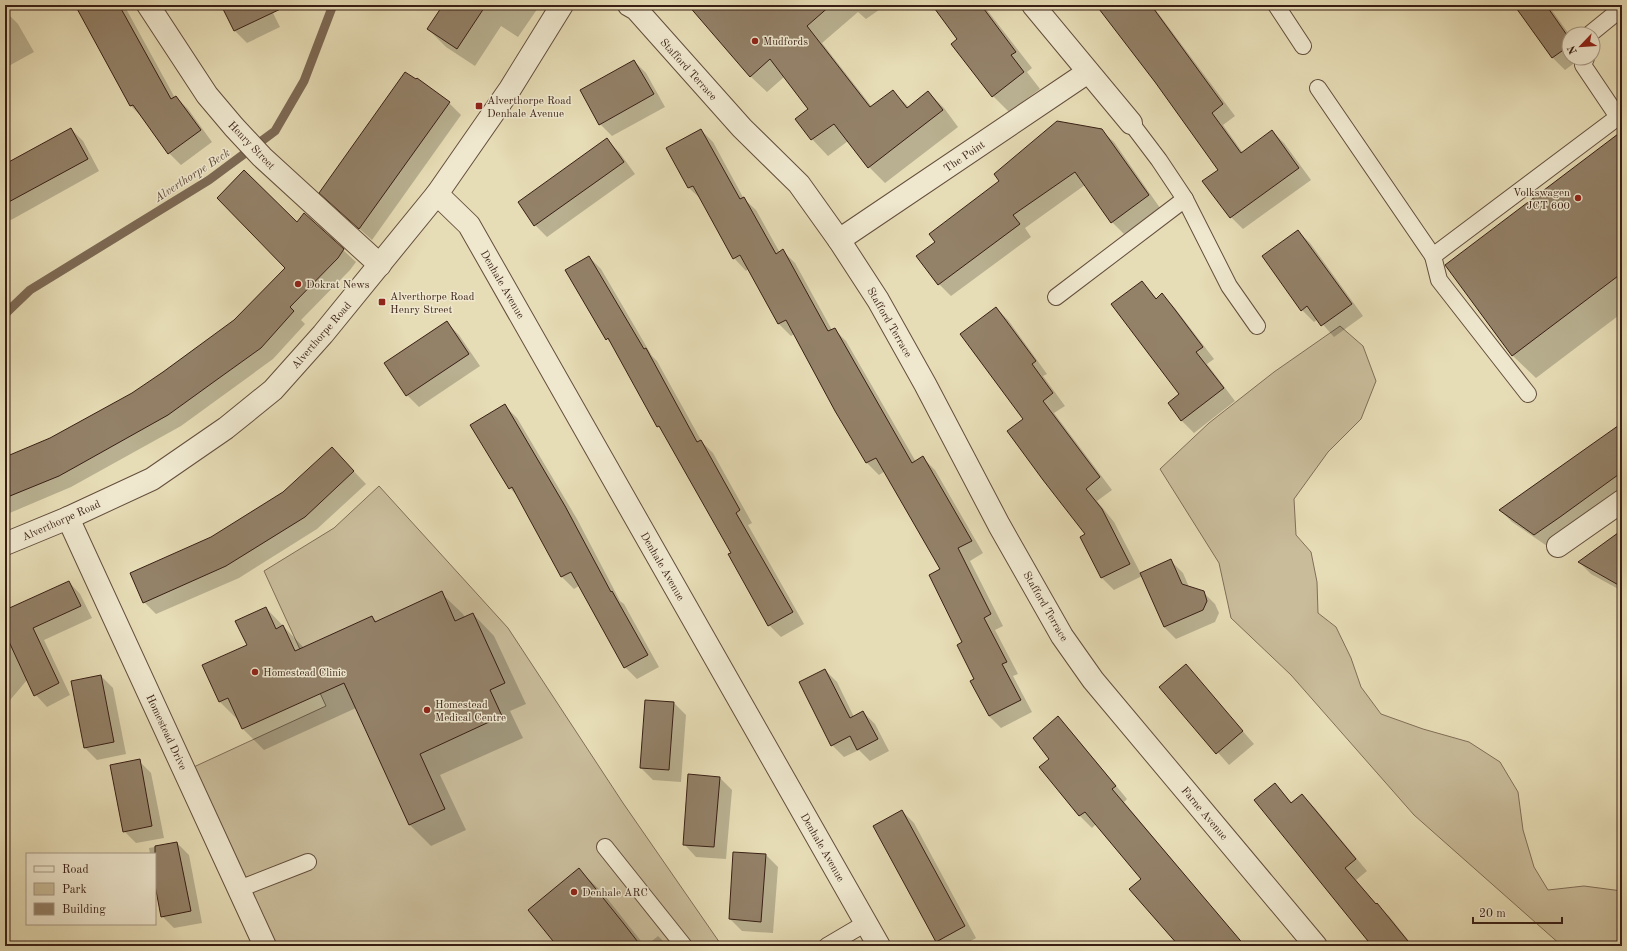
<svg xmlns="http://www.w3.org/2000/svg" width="1627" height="951" viewBox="0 0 1627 951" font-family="'Old Standard TT',serif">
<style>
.green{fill:#c9bc9a;stroke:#816e58}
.shadow{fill:#0003}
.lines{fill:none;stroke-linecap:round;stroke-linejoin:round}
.stream{stroke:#7d6a55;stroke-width:9}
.building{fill:#938168;stroke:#391f15}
.service-casing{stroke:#644e3d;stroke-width:18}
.minor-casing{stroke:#644e3d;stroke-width:24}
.tertiary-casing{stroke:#644e3d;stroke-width:24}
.service{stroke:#efe8cf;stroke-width:16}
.minor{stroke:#efe8cf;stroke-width:22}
.tertiary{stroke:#efe8cf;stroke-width:22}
.poi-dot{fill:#8f2418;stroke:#efe8cf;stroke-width:1.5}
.labels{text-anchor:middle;stroke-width:3;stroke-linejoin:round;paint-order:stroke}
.poi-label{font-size:11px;fill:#391f15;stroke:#efe8cf;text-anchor:start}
.street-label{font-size:11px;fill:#391f15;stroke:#efe8cf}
.water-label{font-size:12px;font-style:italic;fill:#614b3a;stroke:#efe8cf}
</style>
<rect width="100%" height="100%" fill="#e6dcb5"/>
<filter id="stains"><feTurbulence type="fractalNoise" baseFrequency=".005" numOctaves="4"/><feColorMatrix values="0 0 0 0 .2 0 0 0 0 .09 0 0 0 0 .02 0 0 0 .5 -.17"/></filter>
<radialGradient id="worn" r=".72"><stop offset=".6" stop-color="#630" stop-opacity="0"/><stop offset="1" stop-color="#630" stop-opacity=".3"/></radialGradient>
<g class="green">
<polygon points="1340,326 1363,346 1376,381 1361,419 1328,452 1294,499 1296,535 1311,552 1317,582 1318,613 1336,627 1351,658 1361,687 1381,714 1423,729 1469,742 1500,762 1518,792 1523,830 1534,867 1548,890 1584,886 1622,891 1622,946 1562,946 1414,815 1291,675 1231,618 1219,563 1160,469 1209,423 1274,372"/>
<polygon points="379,486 508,628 623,803 722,946 265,946 185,771 326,706 264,571 334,528"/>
</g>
<g class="shadow">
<polygon points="76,5 124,5 175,98 176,97 188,109 212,142 181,165 169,153 143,118 131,106"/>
<polygon points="223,5 269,5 280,27 247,43 235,31"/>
<polygon points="444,5 540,5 518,37 501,26 475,66 446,47 428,29"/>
<polygon points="689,5 886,5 866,19 858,12 822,43 872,107 893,92 909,107 928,92 944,108 958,127 885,183 869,167 848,141 828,156 812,139 809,110 784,77 767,92 750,76"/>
<polygon points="933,5 992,5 987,10 1032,68 1027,72 1040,89 1009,112 993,96 959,39"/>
<polygon points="1097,5 1152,5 1235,116 1223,125 1243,153 1272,131 1284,143 1311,180 1243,229 1231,217 1219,170 1155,81"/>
<polygon points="1515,5 1548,5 1569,34 1569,58 1581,58 1565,70 1553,58"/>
<polygon points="5,12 6,12 18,24 34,52 5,68"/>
<polygon points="634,61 646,73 665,107 612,136 600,124 581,91"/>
<polygon points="417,80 449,103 461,115 372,240 333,205"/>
<polygon points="71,129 83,141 99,171 11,220 5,214 5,166"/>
<polygon points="701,130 713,142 744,199 756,210 780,253 783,251 795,263 832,330 834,329 846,341 916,462 923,458 935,470 983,553 970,561 1003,626 995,630 1018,674 1013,676 1032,712 1001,728 989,716 976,679 941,569 885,471 879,475 867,463 794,334 791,336 779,324 748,269 746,271 734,258 702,200 689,188 668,148"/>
<polygon points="1101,130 1114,142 1160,208 1124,234 1112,222 1085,185 1025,228 1031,237 951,296 939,284 936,242"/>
<polygon points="1622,132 1622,313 1536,378 1513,356 1446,265"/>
<polygon points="607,140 619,152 635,174 547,237 535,225"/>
<polygon points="304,214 356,262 350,270 301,320 305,324 273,359 181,426 71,487 5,515 5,458 51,439 145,386 234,321 286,268 298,223"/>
<polygon points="1298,231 1310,243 1363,316 1334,337 1318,319 1314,322 1302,310"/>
<polygon points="589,257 601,269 652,356 657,361 702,442 713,453 752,523 748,525 804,624 781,637 769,625 732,553 662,430 658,426 614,346 607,339"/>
<polygon points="1142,282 1157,299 1162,295 1174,307 1214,359 1207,364 1235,401 1194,433 1182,421 1169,403 1181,394"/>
<polygon points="996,308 1008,320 1047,374 1043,376 1065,406 1054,413 1112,490 1097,501 1114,522 1141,574 1171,561 1183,573 1189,587 1203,592 1215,604 1219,613 1215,622 1176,639 1164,627 1142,576 1114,590 1102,578 1081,537 1087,535 1024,419"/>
<polygon points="447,323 459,335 480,366 419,407 407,395"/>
<polygon points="505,406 517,418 577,519 620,601 624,604 659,667 637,679 625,667 580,585 574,589 562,577 519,498 510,488"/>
<polygon points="1622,424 1622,492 1547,546 1512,522 1500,510"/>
<polygon points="344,461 366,484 317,529 239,578 156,614 144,602 211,538"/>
<polygon points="1622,532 1622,591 1591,574 1579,562"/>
<polygon points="69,582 80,594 92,618 44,640 70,695 47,707 36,695 27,680 5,706 5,612"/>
<polygon points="441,593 463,614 465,618 473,614 494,636 526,704 510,711 523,738 440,775 466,830 431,846 410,825 356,708 264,750 243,729 239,721 220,702 266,608 304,648 372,617 377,622"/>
<polygon points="1185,665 1254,744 1229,765 1160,687"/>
<polygon points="825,670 837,682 854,717 863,712 875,724 889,751 870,761 859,750 844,757 832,745"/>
<polygon points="101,676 113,688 126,754 97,760 85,748"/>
<polygon points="674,703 686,715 681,782 653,780 641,768"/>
<polygon points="1058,718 1070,730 1127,799 1124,802 1244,946 1188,946 1143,879 1096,824 1092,828 1080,816 1040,768 1050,759"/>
<polygon points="139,761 151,773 164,838 136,843 124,831"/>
<polygon points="720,778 732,790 726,859 696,857 684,844"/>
<polygon points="1275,784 1292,803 1302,795 1314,807 1367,871 1356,880 1377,905 1389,916 1413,946 1373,946"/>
<polygon points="902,811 914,823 976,938 962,946 942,946 937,941"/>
<polygon points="177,843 189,855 202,923 174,928 162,916 155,879 155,854 150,854 149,848"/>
<polygon points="766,855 778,867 773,933 742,931 730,919"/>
<polygon points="579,870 602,892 645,946 558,946"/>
<polygon points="658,936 668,946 646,946"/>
</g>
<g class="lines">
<polyline class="stream" points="5,314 30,290 209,180 275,131 304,81 333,5"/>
</g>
<g class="building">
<polygon points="75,5 119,5 171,99 176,96 201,130 168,154 133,105 130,106"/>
<polygon points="221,5 289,5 234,31"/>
<polygon points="443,5 486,5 457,49 427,29"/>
<polygon points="688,5 831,5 807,26 870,107 893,90 907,108 928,91 943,110 868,168 834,124 811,140 795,119 808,109 770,59 750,77"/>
<polygon points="932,5 981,5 1016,52 1011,55 1024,72 992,97 951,44 957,39"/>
<polygon points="1096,5 1151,5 1223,104 1212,113 1241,153 1272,130 1299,168 1230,218 1202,181 1218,170 1155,82"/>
<polygon points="1514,5 1546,5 1569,38 1569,46 1552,58"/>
<polygon points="634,60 654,94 599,125 580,90"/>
<polygon points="405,72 416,79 417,78 450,102 359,229 319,193"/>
<polygon points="1057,121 1102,129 1149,195 1111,223 1075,172 1013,215 1020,224 938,285 916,256 935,242 929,234 999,181 994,174"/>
<polygon points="71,128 88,159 5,204 5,164"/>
<polygon points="701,129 740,199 744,197 776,254 783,249 828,331 835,328 912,463 923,456 972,541 958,548 991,614 984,618 1007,662 1002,664 1021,700 989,716 970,681 974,679 957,645 962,642 929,575 940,569 876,458 866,463 835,411 786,320 778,324 740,255 733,259 693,186 688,188 666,148"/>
<polygon points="1622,131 1622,273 1512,356 1445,265"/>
<polygon points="607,138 624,162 534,226 518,202"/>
<polygon points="244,170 297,222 304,213 344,249 338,258 290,307 294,311 261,348 215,381 168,415 77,466 59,476 5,498 5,457 50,438 132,393 163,372 234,320 285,268 217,198"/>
<polygon points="1298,230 1352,304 1321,326 1307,306 1301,311 1262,256"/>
<polygon points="589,256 644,349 646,348 697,442 701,440 740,510 736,513 793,612 768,626 728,554 731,553 659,426 657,427 608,338 606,340 565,270"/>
<polygon points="1142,281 1156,299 1162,293 1176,311 1203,347 1196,352 1224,388 1181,421 1168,403 1179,394 1111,304"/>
<polygon points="996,307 1036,361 1032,364 1053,393 1043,401 1100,477 1086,489 1102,509 1130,564 1101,578 1080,537 1085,534 1043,480 1007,431 1023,419 960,334"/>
<polygon points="447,321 469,354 406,396 384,363"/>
<polygon points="505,404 565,506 611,592 612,591 648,655 624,668 571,572 561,577 512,487 509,489 470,425"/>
<polygon points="1622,423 1622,472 1560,517 1534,535 1499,510"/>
<polygon points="332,447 354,471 305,517 226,566 143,603 130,573 211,537 283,492"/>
<polygon points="1622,530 1622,587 1578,562"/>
<polygon points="1171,559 1182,584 1204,591 1207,601 1203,610 1164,627 1140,573"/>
<polygon points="69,581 81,606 33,628 59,683 34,696 5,633 5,610"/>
<polygon points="442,591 455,621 473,613 505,683 490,690 502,716 420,754 445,809 409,825 344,683 242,729 228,698 219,702 202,665 247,645 235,621 266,607 276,629 283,625 295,651 372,616 375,622"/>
<polygon points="1186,664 1243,731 1216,754 1159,687"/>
<polygon points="825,669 850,718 863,711 878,739 857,750 850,736 831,746 799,682"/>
<polygon points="101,675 114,742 84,748 71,681"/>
<polygon points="645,700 674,702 669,770 640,768"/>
<polygon points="1058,716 1116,786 1112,789 1245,946 1179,946 1129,889 1141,879 1085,812 1079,816 1039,767 1049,759 1033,738"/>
<polygon points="140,759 152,826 123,832 110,765"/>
<polygon points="688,774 720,777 714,847 683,845"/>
<polygon points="1275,783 1291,803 1302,794 1356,859 1345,868 1376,904 1377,903 1412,946 1372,946 1254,800"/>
<polygon points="902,810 965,926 936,942 873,826"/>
<polygon points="177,842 191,911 161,917 155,885 155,846"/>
<polygon points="733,852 766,854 761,922 729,919"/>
<polygon points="579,868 624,924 641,946 557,946 528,910"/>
</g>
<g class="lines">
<defs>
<g id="service">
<polyline points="1276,5 1303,46"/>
<polyline points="1590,34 1622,8"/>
<polyline points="1586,58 1583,65 1618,117"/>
<polyline points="1318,88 1433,256"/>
<polyline points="1131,123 1159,160 1185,199 1229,286 1257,326"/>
<polyline points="1056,297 1185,199"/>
<polyline points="1528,394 1439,280 1433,256 1622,114"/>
<polyline points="605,847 684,946"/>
<polyline points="239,889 308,862"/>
<polyline points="827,946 866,923"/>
</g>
<g id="minor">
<polyline points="148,5 207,95 234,127 262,157 380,265"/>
<polyline points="629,5 636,9 742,128 799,184 839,240 878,300 925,384 999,525 1062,636 1093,680 1316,946"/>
<polyline points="1033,5 1131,123"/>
<polyline points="437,194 469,225 879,946"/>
<polyline points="839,240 1088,72"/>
<polyline points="68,518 265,946"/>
<polyline points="1558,546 1622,501"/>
</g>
<polyline id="tertiary" points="5,544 68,518 152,479 226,428 273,390 323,334 437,194 510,89 562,5"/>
</defs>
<use href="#service" class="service-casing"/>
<use href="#minor" class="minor-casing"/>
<use href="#tertiary" class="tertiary-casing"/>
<use href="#service" class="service"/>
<use href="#minor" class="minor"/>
<use href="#tertiary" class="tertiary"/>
</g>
<g class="poi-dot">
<circle cx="755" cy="41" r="4"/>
<rect x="475" y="102" width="8" height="8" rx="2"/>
<circle cx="1578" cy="198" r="4"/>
<circle cx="298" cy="284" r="4"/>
<rect x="378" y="298" width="8" height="8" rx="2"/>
<circle cx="255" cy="672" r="4"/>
<circle cx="427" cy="710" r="4"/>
<circle cx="574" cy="892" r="4"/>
</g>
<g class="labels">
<g class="poi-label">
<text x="763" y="45">Mudfords</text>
<text x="487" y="104">Alverthorpe Road<tspan x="487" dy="13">Denhale Avenue</tspan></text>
<text x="1570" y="196" text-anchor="end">Volkswagen<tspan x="1570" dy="13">JCT 600</tspan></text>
<text x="306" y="288">Dokrat News</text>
<text x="390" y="300">Alverthorpe Road<tspan x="390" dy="13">Henry Street</tspan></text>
<text x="263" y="676">Homestead Clinic</text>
<text x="435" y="708">Homestead<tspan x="435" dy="13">Medical Centre</tspan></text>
<text x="582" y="896">Denhale ARC</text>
</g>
<g class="street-label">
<text transform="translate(689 69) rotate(48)" y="4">Stafford Terrace</text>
<text transform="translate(252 145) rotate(46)" y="4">Henry Street</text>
<text transform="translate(964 156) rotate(-34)" y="4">The Point</text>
<text transform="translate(503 284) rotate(60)" y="4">Denhale Avenue</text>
<text transform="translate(890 322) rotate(60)" y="4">Stafford Terrace</text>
<text transform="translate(321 335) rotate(-49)" y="4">Alverthorpe Road</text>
<text transform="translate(61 520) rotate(-24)" y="4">Alverthorpe Road</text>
<text transform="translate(663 566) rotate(60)" y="4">Denhale Avenue</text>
<text transform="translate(1046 606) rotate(60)" y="4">Stafford Terrace</text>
<text transform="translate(167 732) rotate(65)" y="4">Homestead Drive</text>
<text transform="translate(1205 813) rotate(50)" y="4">Farne Avenue</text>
<text transform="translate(823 847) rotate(60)" y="4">Denhale Avenue</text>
</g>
<g class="water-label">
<text transform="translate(192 175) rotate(-33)" y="4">Alverthorpe Beck</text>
</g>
</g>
<rect width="1627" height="951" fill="none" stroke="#e6dcb5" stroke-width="20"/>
<rect x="6" y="6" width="1615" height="939" fill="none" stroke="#391f15" stroke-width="2"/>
<rect x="10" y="10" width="1607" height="931" fill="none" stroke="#391f15"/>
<rect x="26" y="853" width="130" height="72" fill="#efe8cf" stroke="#a69885"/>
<rect x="34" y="866" width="20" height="6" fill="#efe8cf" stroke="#a69885"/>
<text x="62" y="873" font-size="12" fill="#391f15">Road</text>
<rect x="34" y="883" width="20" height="12" fill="#c9bc9a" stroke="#a69885"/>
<text x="62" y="893" font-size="12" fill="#391f15">Park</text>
<rect x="34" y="903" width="20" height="12" fill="#938168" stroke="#a69885"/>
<text x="62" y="913" font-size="12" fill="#391f15">Building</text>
<g transform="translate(1581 46) rotate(245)"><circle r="19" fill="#efe8cf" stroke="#a69885"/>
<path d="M0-3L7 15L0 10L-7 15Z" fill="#8f2418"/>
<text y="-6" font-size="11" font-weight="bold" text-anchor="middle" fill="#391f15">N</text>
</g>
<path d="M1473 917v6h89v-6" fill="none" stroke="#391f15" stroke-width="2"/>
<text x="1479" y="917" font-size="12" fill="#391f15" stroke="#efe8cf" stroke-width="3" paint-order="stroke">20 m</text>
<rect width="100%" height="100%" filter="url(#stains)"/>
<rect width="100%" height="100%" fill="url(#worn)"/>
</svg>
